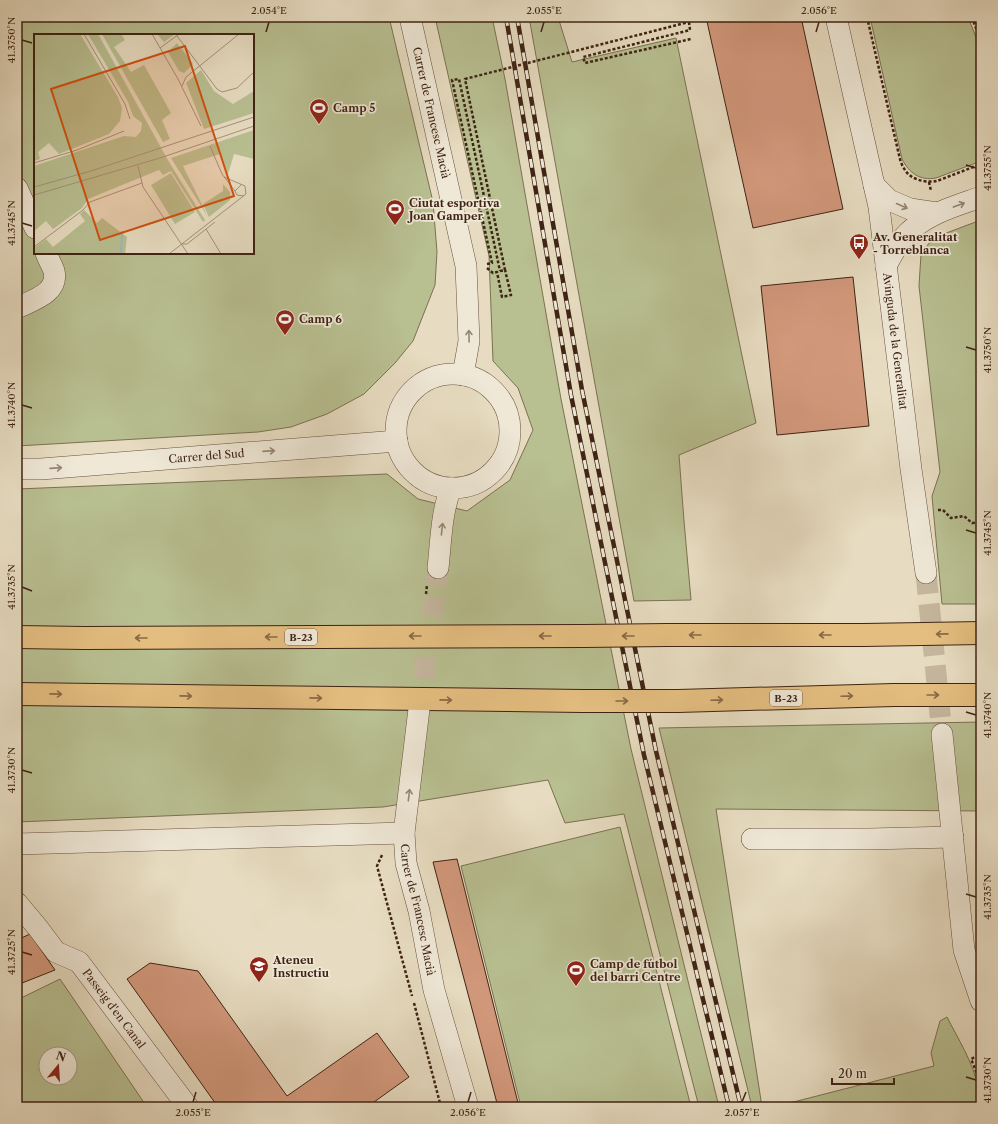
<svg xmlns="http://www.w3.org/2000/svg" width="998" height="1124" viewBox="0 0 998 1124" font-family="'Libre Caslon Text',serif">
<style>
.green{fill:#b8bf91;stroke:#7c7152;fill-rule:evenodd}
.building{fill:#d2987b;stroke:#3f2314}
.lines{fill:none;stroke-linecap:round;stroke-linejoin:round}
.minor-tunnel{stroke:#c5b79e;stroke-width:21;stroke-dasharray:21 10;stroke-linecap:butt}
.minor-casing{stroke:#69513f;stroke-width:22}
.highway-casing{stroke:#3f2314;stroke-width:24}
.path{stroke:#3f2314;stroke-width:2.5;stroke-dasharray:3 2;stroke-linecap:butt}
.minor{stroke:#efe8d7;stroke-width:21}
.highway{stroke:#e4be80;stroke-width:22}
.rail-casing{stroke:#3f2314;stroke-width:4.5}
.rail{stroke:#efe8d7;stroke-width:3;stroke-dasharray:9;stroke-linecap:butt}
.highway-bridge-casing{stroke:#3f2314;stroke-width:24;stroke-linecap:butt}
.path-bridge{stroke:#3f2314;stroke-width:2.5;stroke-dasharray:3 2;stroke-linecap:butt}
.highway-bridge{stroke:#e4be80;stroke-width:22}
.oneway{stroke:#978676}
.oneway2{stroke:#896945}
.ticks{fill:none;stroke:#3f2314;stroke-width:1.5}
.labels{text-anchor:middle;stroke-width:3.5;stroke-linejoin:round;paint-order:stroke}
.shield{fill:#efe8d7;stroke:#745e4e;stroke-width:1}
.shield-label{font-size:10px;font-weight:bold;fill:#3f2314}
.poi-label{font-size:11px;font-weight:bold;fill:#3f2314;stroke:#efe8d7;text-anchor:start}
.street-label{font-size:11px;fill:#3f2314;stroke:#efe8d7}
.inset-river{fill:none;stroke:#9ab9bc;stroke-width:2}
.inset-road{fill:none;stroke:#a4927c;stroke-width:1}
.view{fill:#cf510d;fill-opacity:0.15;stroke:#cf510d;stroke-width:2}
.inset-edge{fill:none;stroke:#3f2314;stroke-width:2}
.neatline{fill:none;stroke:#3f2314;stroke-width:1.5}
.ticks-label{font-size:10px;text-anchor:middle;fill:#3f2314}
</style>
<rect width="100%" height="100%" fill="#e7dcc1"/>
<filter id="stains"><feTurbulence type="fractalNoise" baseFrequency=".005" numOctaves="4"/><feColorMatrix values="0 0 0 0 .2 0 0 0 0 .09 0 0 0 0 .02 0 0 0 .5 -.17"/></filter>
<radialGradient id="worn" r=".72"><stop offset=".6" stop-color="#630" stop-opacity="0"/><stop offset="1" stop-color="#630" stop-opacity=".3"/></radialGradient>
<g class="green">
<path d="M17,17H389L433,202L437,252L435,285L413,341L395,363L364,394L327,414L291,427L258,432L17,446ZM35,35H253V253H35Z"/>
<polygon points="435,17 492,17 505,79 561,399 631,749 719,1107 699,1107 624,814 565,823 548,780 383,807 17,822 17,489 387,474 418,499 467,511 510,480 533,430 518,388 493,361 489,256"/>
<polygon points="529,17 558,17 572,62 676,38 756,423 679,455 684,521 691,600 634,601"/>
<path d="M870,17H968L981,50V161L936,178C920,181 909,173 902,159Z"/>
<polygon points="981,220 981,604 942,604 932,496 940,472 919,286 921,254 933,238"/>
<polygon points="981,722 981,811 716,809 762,1107 752,1107 659,728"/>
<polygon points="620,827 691,1107 521,1107 461,866"/>
<path d="M60,979L147,1107H17V1000ZM46,1054H70V1078H46Z"/>
<path d="M947,1017C956,1035 975,1066 977,1085C977,1092 977,1100 976,1107H774L934,1066L931,1053L940,1021Z"/>
</g>
<g class="building">
<polygon points="706,17 801,17 843,209 753,228"/>
<polygon points="853,277 869,426 777,435 761,286"/>
<polygon points="457,859 519,1107 498,1107 433,862"/>
<polygon points="30,934 55,970 17,985 17,940"/>
<polygon points="150,963 198,971 287,1096 377,1033 409,1077 367,1107 218,1107 127,979"/>
</g>
<g class="lines">
<g class="minor-tunnel">
<polyline points="926,573 942,734"/>
<polyline points="419,709 438,568"/>
</g>
<defs>
<g id="minor">
<path id="s1" d="M410,17L466,266L469,341L463,375"/>
<path id="s2" d="M836,17L879,207L911,469L926,573"/>
<polyline points="874,185 889,200 910,209 937,213"/>
<polyline points="17,188 35,228"/>
<path d="M886,266C891,257 896,247 902,239C922,215 953,207 981,197"/>
<path d="M17,308C33,300 59,293 54,271C52,265 48,259 46,253"/>
<circle cx="453" cy="431" r="57"/>
<path id="s3" d="M17,469H41L397,441"/>
<path d="M438,568C441,542 441,513 451,488"/>
<path id="s4" d="M419,709L404,833L406,863L419,911L434,990L468,1107"/>
<polyline points="942,734 964,950 981,1001"/>
<polyline points="752,839 869,839 953,837"/>
<polyline points="17,844 404,833"/>
<path id="s5" d="M17,903L38,928L56,952L79,962L188,1107"/>
</g>
<g id="highway">
<polyline points="667,635 864,635 981,633"/>
<polyline points="17,637 84,638 584,636"/>
<polyline points="17,694 583,701"/>
<polyline points="678,701 894,695 981,695"/>
</g>
</defs>
<use href="#minor" class="minor-casing"/>
<use href="#highway" class="highway-casing"/>
<g class="path">
<path d="M867,17L899,155C900,160 902,166 905,170C911,180 926,183 937,181L981,164"/>
<polyline points="972,17 981,42"/>
<polyline points="689,22 690,30 583,57 585,63 691,39"/>
<polyline points="929,182 931,191"/>
<polyline points="487,264 492,263 452,80 459,79 500,271"/>
<polyline points="487,268 493,273 497,272 502,297 511,295 505,270"/>
<circle cx="452" cy="433" r="64"/>
<polyline points="938,510 943,510 951,518 964,516 972,523 981,522"/>
<polyline points="426,594 427,585"/>
<polyline points="382,855 377,866 412,996"/>
<polyline points="414,1003 441,1107"/>
<path d="M981,1107C981,1088 979,1077 971,1059L981,1054"/>
</g>
<use href="#minor" class="minor"/>
<use href="#highway" class="highway"/>
<defs>
<g id="rail">
<polyline points="506,17 571,395 644,755 729,1107"/>
<polyline points="517,17 582,390 656,751 741,1107"/>
</g>
</defs>
<use href="#rail" class="rail-casing"/>
<use href="#rail" class="rail"/>
<defs>
<g id="highway-bridge">
<polyline points="584,636 667,635"/>
<polyline points="583,701 678,701"/>
</g>
</defs>
<use href="#highway-bridge" class="highway-bridge-casing"/>
<polyline class="path-bridge" points="500,271 505,270 465,79 689,22"/>
<use href="#highway-bridge" class="highway-bridge"/>
</g>
<defs><path id="oneway-shaft" d="M-6 0H5M1.5-3L5.5 0L1.5 3" fill="none" stroke-width="1.6" stroke-linecap="round" stroke-linejoin="round"/></defs>
<g class="oneway">
<use href="#oneway-shaft" transform="translate(959 205) rotate(-20)"/>
<use href="#oneway-shaft" transform="translate(902 206) rotate(24)"/>
<use href="#oneway-shaft" transform="translate(469 336) rotate(-91)"/>
<use href="#oneway-shaft" transform="translate(269 451) rotate(-4)"/>
<use href="#oneway-shaft" transform="translate(56 468) rotate(-4)"/>
<use href="#oneway-shaft" transform="translate(442 529) rotate(-84)"/>
<use href="#oneway-shaft" transform="translate(409 795) rotate(-83)"/>
</g>
<g class="oneway2">
<use href="#oneway-shaft" transform="translate(942 634) rotate(179)"/>
<use href="#oneway-shaft" transform="translate(695 635) rotate(180)"/>
<use href="#oneway-shaft" transform="translate(825 635) rotate(180)"/>
<use href="#oneway-shaft" transform="translate(415 636) rotate(180)"/>
<use href="#oneway-shaft" transform="translate(545 636) rotate(180)"/>
<use href="#oneway-shaft" transform="translate(628 636) rotate(180)"/>
<use href="#oneway-shaft" transform="translate(271 637) rotate(180)"/>
<use href="#oneway-shaft" transform="translate(141 638) rotate(180)"/>
<use href="#oneway-shaft" transform="translate(56 694) rotate(1)"/>
<use href="#oneway-shaft" transform="translate(933 695)"/>
<use href="#oneway-shaft" transform="translate(186 696) rotate(1)"/>
<use href="#oneway-shaft" transform="translate(847 696) rotate(-2)"/>
<use href="#oneway-shaft" transform="translate(316 698) rotate(1)"/>
<use href="#oneway-shaft" transform="translate(446 700) rotate(1)"/>
<use href="#oneway-shaft" transform="translate(717 700) rotate(-2)"/>
<use href="#oneway-shaft" transform="translate(622 701)"/>
</g>
<path class="ticks" d="M266,32L269,22M541,32L544,22M816,32L819,22M22,40L32,43M966,165L976,168M22,223L32,226M966,347L976,350M22,405L32,408M966,530L976,533M22,587L32,591M966,712L976,715M22,770L32,773M966,894L976,897M22,952L32,955M966,1077L976,1080M193,1102L196,1092M468,1102L471,1092M742,1102L746,1092"/>
<defs>
<symbol id="stadium-pin" viewBox="-11 -11 22 30"><path d="M0 17L-7.5 6A9.5 9.5 0 1 1 7.5 6Z" fill="#8f2418" stroke="#efe8d7"/><path d="M0-5a6.5 5 0 1 0 0 10a6.5 5 0 1 0 0-10ZM-3.5-1.8h7v3.6h-7Z" fill="#fff"/></symbol>
<symbol id="bus-pin" viewBox="-11 -11 22 30"><path d="M0 17L-7.5 6A9.5 9.5 0 1 1 7.5 6Z" fill="#8f2418" stroke="#efe8d7"/><path d="M-5-6H5V4H4V6H2V4H-2V6H-4V4H-5ZM-3.5-4V0h7V-4ZM-3.5 1.2v1.5H-2V1.2ZM2 1.2v1.5H3.5V1.2Z" fill="#fff"/></symbol>
<symbol id="school-pin" viewBox="-11 -11 22 30"><path d="M0 17L-7.5 6A9.5 9.5 0 1 1 7.5 6Z" fill="#8f2418" stroke="#efe8d7"/><path d="M0-5L7-2L0 1L-7-2ZM-4 1L0 2.5L4 1V4Q0 6-4 4Z" fill="#fff"/></symbol>
</defs>
<g fill-rule="evenodd">
<use href="#stadium-pin" x="308" y="97" width="22" height="30"/>
<use href="#stadium-pin" x="384" y="198" width="22" height="30"/>
<use href="#bus-pin" x="848" y="232" width="22" height="30"/>
<use href="#stadium-pin" x="274" y="308" width="22" height="30"/>
<use href="#school-pin" x="248" y="955" width="22" height="30"/>
<use href="#stadium-pin" x="565" y="959" width="22" height="30"/>
</g>
<g class="labels">
<g class="shield">
<rect x="285" y="629" width="32" height="16" rx="3"/>
<rect x="770" y="690" width="32" height="16" rx="3"/>
</g>
<g class="shield-label">
<text x="301" y="641">B-23</text>
<text x="786" y="702">B-23</text>
</g>
<g class="poi-label">
<text x="333" y="112">Camp 5</text>
<text x="409" y="207">Ciutat esportiva<tspan x="409" dy="13">Joan Gamper</tspan></text>
<text x="873" y="241">Av. Generalitat<tspan x="873" dy="13">- Torreblanca</tspan></text>
<text x="299" y="323">Camp 6</text>
<text x="273" y="964">Ateneu<tspan x="273" dy="13">Instructiu</tspan></text>
<text x="590" y="968">Camp de fútbol<tspan x="590" dy="13">del barri Centre</tspan></text>
</g>
<g class="street-label">
<text dy="4" stroke="none"><textPath href="#s1" startOffset="98">Carrer de Francesc Macià</textPath></text>
<text dy="4" stroke="none"><textPath href="#s2" startOffset="330">Avinguda de la Generalitat</textPath></text>
<text dy="4" stroke="none"><textPath href="#s3" startOffset="190">Carrer del Sud</textPath></text>
<text dy="4" stroke="none"><textPath href="#s4" startOffset="203">Carrer de Francesc Macià</textPath></text>
<text dy="4" stroke="none"><textPath href="#s5" startOffset="146">Passeig d'en Canal</textPath></text>
</g>
</g>
<g transform="translate(34 34)">
<rect width="220" height="220" fill="#e7dcc1"/>
<path d="M0,0H46L84,63L88,74L86,87L75,100L25,120L15,109L4,118L6,125L0,127ZM54,0H64L135,128L171,186L169,188L137,137L129,141L125,136L54,165L48,174L19,195L12,187L0,197V132L90,102L102,103L107,97L108,89L99,82L94,68ZM68,0H87L91,6L80,13L97,38L110,31L137,79L128,86L136,105L129,108ZM123,0H141L130,8ZM143,9L159,30L150,39L145,37L134,18ZM167,36L180,57L199,70L220,57V79L170,95L152,49ZM220,96V125L200,120L194,140L186,120L149,132L174,183L137,124ZM137,139L161,178L141,190L117,151ZM189,150L196,158V166L175,183L169,170L189,157ZM50,176L63,189L68,184L93,203L91,220H0V214L12,205L19,213L51,187L46,180Z" fill="#b8bf91"/>
<path class="inset-river" d="M87,220L88,197"/>
<path class="inset-road" d="M50,0L91,70L96,85M118,0L144,45L167,92M143,2L183,55L188,58L203,54L220,38M126,14L145,0M148,52L152,43L205,0M176,112L188,140L201,157M0,129L43,116L90,97M104,132L109,153L154,220M207,151L201,157L203,161L210,162M0,153L57,137L220,83M0,161L126,124L220,92M172,195L187,220M147,210H153L181,188M0,213L49,176L56,168L108,149M135,220L212,160L211,152L190,143"/>
<path class="view" d="M151,12L200,162L66,206L17,55Z"/>
<rect width="220" height="220" class="inset-edge"/>
</g>
<rect width="998" height="1124" fill="none" stroke="#e7dcc1" stroke-width="44"/>
<g transform="translate(58 1066) rotate(18)"><circle r="19" fill="#efe8d7" stroke="#a99989"/>
<path d="M0-3L7 15L0 10L-7 15Z" fill="#8f2418"/>
<text y="-6" font-size="11" font-weight="bold" text-anchor="middle" fill="#3f2314">N</text>
</g>
<path d="M832 1078v6h62v-6" fill="none" stroke="#3f2314" stroke-width="2"/>
<text x="838" y="1078" font-size="12" fill="#3f2314" stroke="#efe8d7" stroke-width="3" paint-order="stroke">20 m</text>
<rect x="22" y="22" width="954" height="1080" class="neatline"/>
<g class="ticks-label">
<text x="269" y="14">2.054°E</text>
<text x="544" y="14">2.055°E</text>
<text x="819" y="14">2.056°E</text>
<text transform="translate(11 40) rotate(-90)" y="4">41.3750°N</text>
<text transform="translate(987 168) rotate(-90)" y="4">41.3755°N</text>
<text transform="translate(11 223) rotate(-90)" y="4">41.3745°N</text>
<text transform="translate(987 350) rotate(-90)" y="4">41.3750°N</text>
<text transform="translate(11 405) rotate(-90)" y="4">41.3740°N</text>
<text transform="translate(987 533) rotate(-90)" y="4">41.3745°N</text>
<text transform="translate(11 587) rotate(-90)" y="4">41.3735°N</text>
<text transform="translate(987 715) rotate(-90)" y="4">41.3740°N</text>
<text transform="translate(11 770) rotate(-90)" y="4">41.3730°N</text>
<text transform="translate(987 897) rotate(-90)" y="4">41.3735°N</text>
<text transform="translate(11 952) rotate(-90)" y="4">41.3725°N</text>
<text transform="translate(987 1080) rotate(-90)" y="4">41.3730°N</text>
<text x="193" y="1116">2.055°E</text>
<text x="468" y="1116">2.056°E</text>
<text x="742" y="1116">2.057°E</text>
</g>
<rect width="100%" height="100%" filter="url(#stains)"/>
<rect width="100%" height="100%" fill="url(#worn)"/>
</svg>
